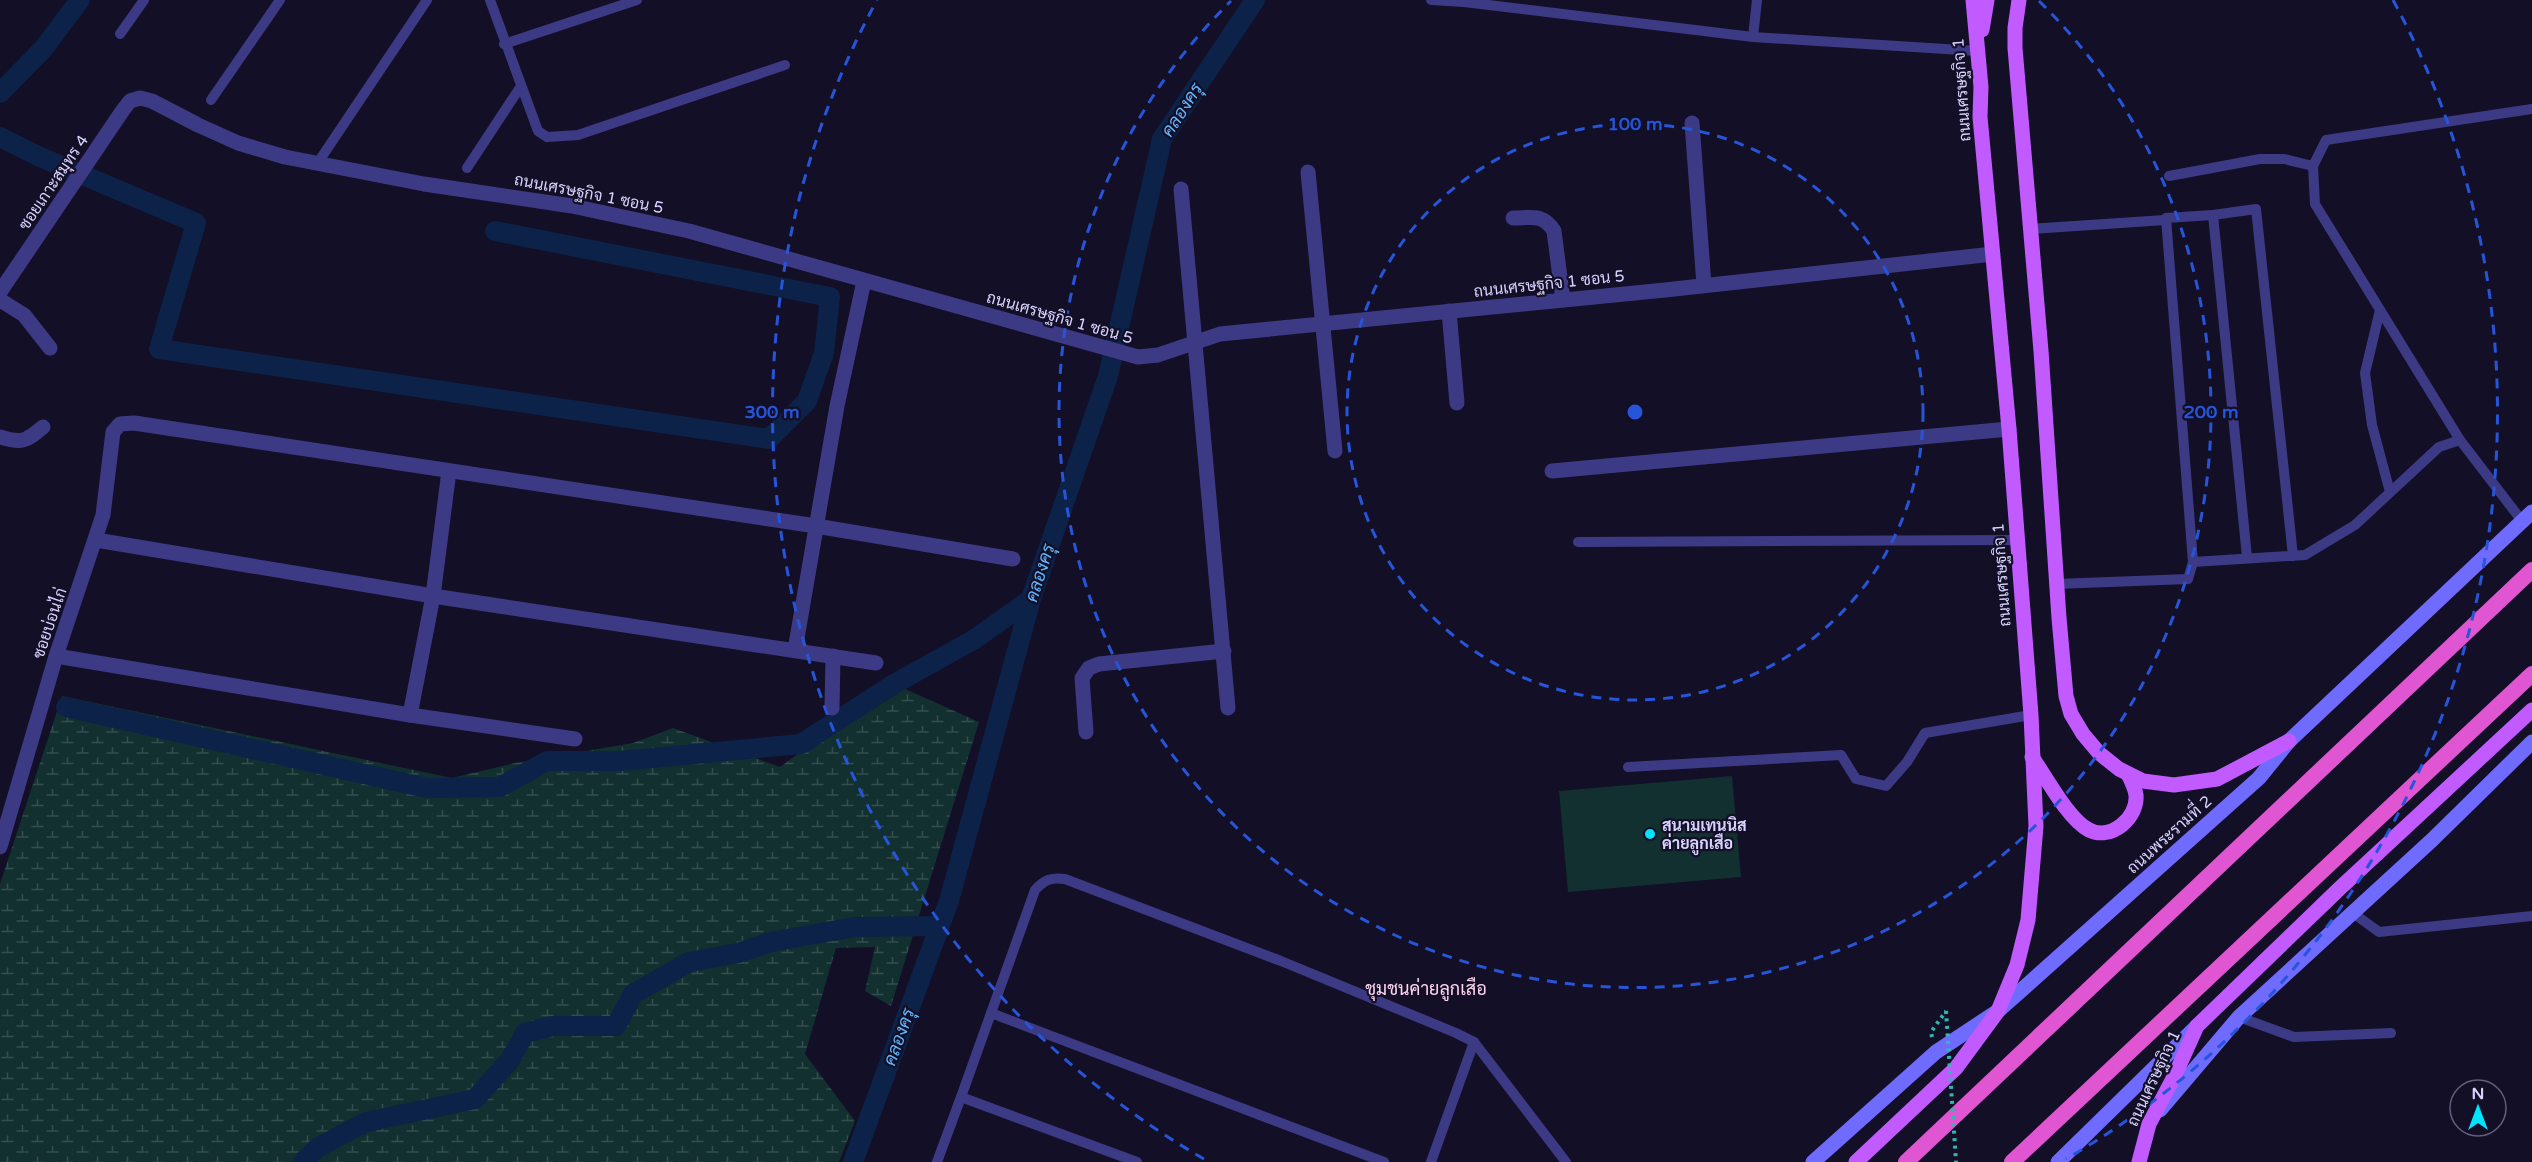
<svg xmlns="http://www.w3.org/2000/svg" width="2532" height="1162" viewBox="0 0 2532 1162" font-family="'Varela Round',Sarabun,sans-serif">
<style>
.wetland{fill:url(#wetland-marsh)}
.pitch{fill:#12302f}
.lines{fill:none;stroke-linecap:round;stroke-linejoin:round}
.canal{stroke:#0c2248;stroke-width:20}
.path{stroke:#2fb8b0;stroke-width:4;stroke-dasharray:3 4.5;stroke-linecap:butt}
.service{stroke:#3d3a85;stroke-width:10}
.minor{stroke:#3d3a85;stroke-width:15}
.secondary{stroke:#6f6bff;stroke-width:15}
.primary{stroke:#c25bff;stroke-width:15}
.trunk{stroke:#e055d1;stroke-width:16}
.path-bridge{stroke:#2fb8b0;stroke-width:4;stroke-dasharray:3 4.5;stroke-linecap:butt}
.ring{fill:none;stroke:#2655da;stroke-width:3;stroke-dasharray:10 8}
.poi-dot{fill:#00e5ff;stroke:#130f26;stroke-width:2}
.labels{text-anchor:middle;stroke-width:4.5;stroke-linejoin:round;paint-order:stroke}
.street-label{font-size:16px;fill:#d9d4ff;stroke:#130f26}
.poi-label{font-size:16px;font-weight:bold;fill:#d9d4ff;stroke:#130f26;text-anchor:start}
.water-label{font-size:18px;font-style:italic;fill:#62b6ff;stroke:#130f26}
.neighbourhood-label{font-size:18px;fill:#ffd6f0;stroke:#130f26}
.centre{fill:#2655da;stroke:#130f26;stroke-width:3}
.ring-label{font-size:18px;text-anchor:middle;font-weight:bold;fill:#2655da;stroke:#130f26;stroke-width:4.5;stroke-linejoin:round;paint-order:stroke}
</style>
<defs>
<pattern id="wetland-marsh" width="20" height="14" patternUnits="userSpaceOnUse" patternTransform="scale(1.5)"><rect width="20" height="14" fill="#12302f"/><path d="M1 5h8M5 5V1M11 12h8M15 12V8" fill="none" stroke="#344d4e"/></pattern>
</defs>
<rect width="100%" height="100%" fill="#130f26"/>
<polygon class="wetland" points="894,684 979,722 891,1006 865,991 875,947 836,948 805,1054 855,1121 839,1162 0,1162 0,884 62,696 452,778 515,763 633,743 673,728 780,767"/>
<polygon class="pitch" points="1732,776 1741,877 1568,892 1559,791"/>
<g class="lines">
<g class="canal">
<polyline points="0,93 43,49 80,0"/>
<polyline points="0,137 38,156 196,223 159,349 769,439 807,401 824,353 830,297 495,231"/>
<polyline points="66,707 427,788 500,787 547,761 620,761 801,744 894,684 975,639 1031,599"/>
<polyline points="303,1162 317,1148 366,1122 475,1099 510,1060 525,1033 553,1026 616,1026 633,994 689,962 738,953 771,942 854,927 940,926"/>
<polyline points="853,1162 949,901 1031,599 1108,376 1162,139 1255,0"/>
</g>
<polyline class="path" points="1932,1037 1931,1032 1946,1011"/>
<g class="service">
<polyline points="490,0 538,131 547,137 578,135 785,65"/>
<polyline points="1431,0 1464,2 1753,37 1977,51"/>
<polyline points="120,34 144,0"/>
<polyline points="1753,37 1757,0"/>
<polyline points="504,44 637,0"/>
<polyline points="211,100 280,0"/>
<polyline points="317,164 427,0"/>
<polyline points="467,168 521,86"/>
<polyline points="2169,176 2260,159 2284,159 2313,166"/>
<polyline points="2213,215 2247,557"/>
<polyline points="2030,229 2165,220"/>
<polyline points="2380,310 2365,373 2372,425 2390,492"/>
<polyline points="2522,521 2460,440 2315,204 2313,166 2326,140 2532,109"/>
<polyline points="1578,542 2016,540"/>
<polyline points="2293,556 2256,209 2213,215 2166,218 2193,562 2305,555 2355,525 2439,447 2460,440"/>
<polyline points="2056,584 2188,579 2193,562"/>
<polyline points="1628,767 1841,755 1856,779 1886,786 1907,762 1925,733 2031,715"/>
<polyline points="2353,913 2379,932 2532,916"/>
<polyline points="991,1013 1384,1162"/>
<polyline points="2239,1017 2294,1037 2391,1033"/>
<polyline points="937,1162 961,1097"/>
<path d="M1137,1162L961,1097L1035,890C1044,880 1051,877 1065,879L1281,961L1456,1033L1474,1042L1566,1162"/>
<polyline points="1431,1162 1474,1042"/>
</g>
<g class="minor">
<polyline points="1692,123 1704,285"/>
<polyline points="1308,172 1335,451"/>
<polyline points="1181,189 1228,708"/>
<path d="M1513,218C1531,218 1543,213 1554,231L1563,300"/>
<polyline points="0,292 123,110 130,101 140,98 152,101 198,125 238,143 285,157 424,184 572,206 689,231 1138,357 1158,355 1220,334 1665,290 1993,254"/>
<polyline points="0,300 24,315 50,348"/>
<polyline points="1449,311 1457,403"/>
<path d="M0,437C22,444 26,441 43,427"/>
<polyline points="1552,471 2009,429"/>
<polyline points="96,540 433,596 876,663"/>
<polyline points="795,650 837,406 864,281"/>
<polyline points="56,656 410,715 575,739"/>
<polyline points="832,708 833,656"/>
<polyline points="410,715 433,596 449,471"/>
<polyline points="1086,732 1082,678 1089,668 1099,664 1224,651"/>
<polyline points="0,847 56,656 103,515 113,432 120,424 134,423 816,526 1013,559"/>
</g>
<g class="secondary">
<polyline points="2160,1110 2239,1017 2432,840 2532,742"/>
<polyline points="1813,1162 1936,1052 1998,1011 2259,778 2289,741 2532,512"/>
<polyline points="2058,1162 2197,1026"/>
</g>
<g class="primary">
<polyline points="2019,0 2015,28 2015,48 2041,351 2059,618 2066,696 2071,714 2083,734 2099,753 2119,769 2143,781 2174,785 2217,779 2289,741"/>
<polyline points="1982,30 1987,0"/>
<path d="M2032,757C2046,777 2068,819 2089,830C2111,841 2138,818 2136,795C2135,788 2131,780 2128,774"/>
<polyline points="1856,1162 1956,1068 1998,1011 2017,965 2028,920 2036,826 2031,715 2009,429 1980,117 1981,87 1973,0"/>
<polyline points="2139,1162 2149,1124 2175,1075 2197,1026 2339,889 2532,710"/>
</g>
<g class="trunk">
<polyline points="1906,1162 2532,570"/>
<polyline points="2012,1162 2532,674"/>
</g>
<polyline class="path-bridge" points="1946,1011 1956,1162"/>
</g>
<g class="ring">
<circle cx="1635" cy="412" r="288"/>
<path d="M2039 1A576 576 0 1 1 1231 1"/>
<path d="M1204 1159A863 863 0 0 1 877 0M2393 0A863 863 0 0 1 2066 1159"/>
</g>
<circle class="poi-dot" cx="1650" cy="834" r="6"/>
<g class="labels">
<g class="street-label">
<text transform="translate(1961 90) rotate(-94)" y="6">ถนนเศรษฐกิจ 1</text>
<text transform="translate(53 182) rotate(-56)" y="6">ซอยเกาะสมุทร 4</text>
<text transform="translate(589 193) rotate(11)" y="6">ถนนเศรษฐกิจ 1 ซอน 5</text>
<text transform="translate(1549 283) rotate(-6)" y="6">ถนนเศรษฐกิจ 1 ซอน 5</text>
<text transform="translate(1060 317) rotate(16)" y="6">ถนนเศรษฐกิจ 1 ซอน 5</text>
<text transform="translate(2001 575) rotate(-94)" y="6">ถนนเศรษฐกิจ 1</text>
<text transform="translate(49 623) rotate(-71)" y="6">ซอยบ่อนไก่</text>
<text transform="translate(2169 834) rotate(-42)" y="6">ถนนพระรามที่ 2</text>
<text transform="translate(2153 1078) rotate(-65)" y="6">ถนนเศรษฐกิจ 1</text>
</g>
<g class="poi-label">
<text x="1662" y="831">สนามเทนนิส<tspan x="1662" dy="18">ค่ายลูกเสือ</tspan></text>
</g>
<g class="water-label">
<text transform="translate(1182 110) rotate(-57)" y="6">คลองครุ</text>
<text transform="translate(1040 573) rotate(-72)" y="6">คลองครุ</text>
<text transform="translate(899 1037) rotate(-70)" y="6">คลองครุ</text>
</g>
<g class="neighbourhood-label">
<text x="1426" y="995">ชุมชนค่ายลูกเสือ</text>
</g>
</g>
<circle cx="1635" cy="412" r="9" class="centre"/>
<g class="ring-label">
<text x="1635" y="130">100 m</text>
<text x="2211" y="418">200 m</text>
<text x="772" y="418">300 m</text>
</g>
<g transform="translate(2478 1108)"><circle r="28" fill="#130f26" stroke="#625e7d" stroke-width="1.5"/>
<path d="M0-4.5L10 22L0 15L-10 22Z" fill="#00e5ff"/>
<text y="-9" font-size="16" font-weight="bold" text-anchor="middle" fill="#d9d4ff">N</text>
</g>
</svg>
